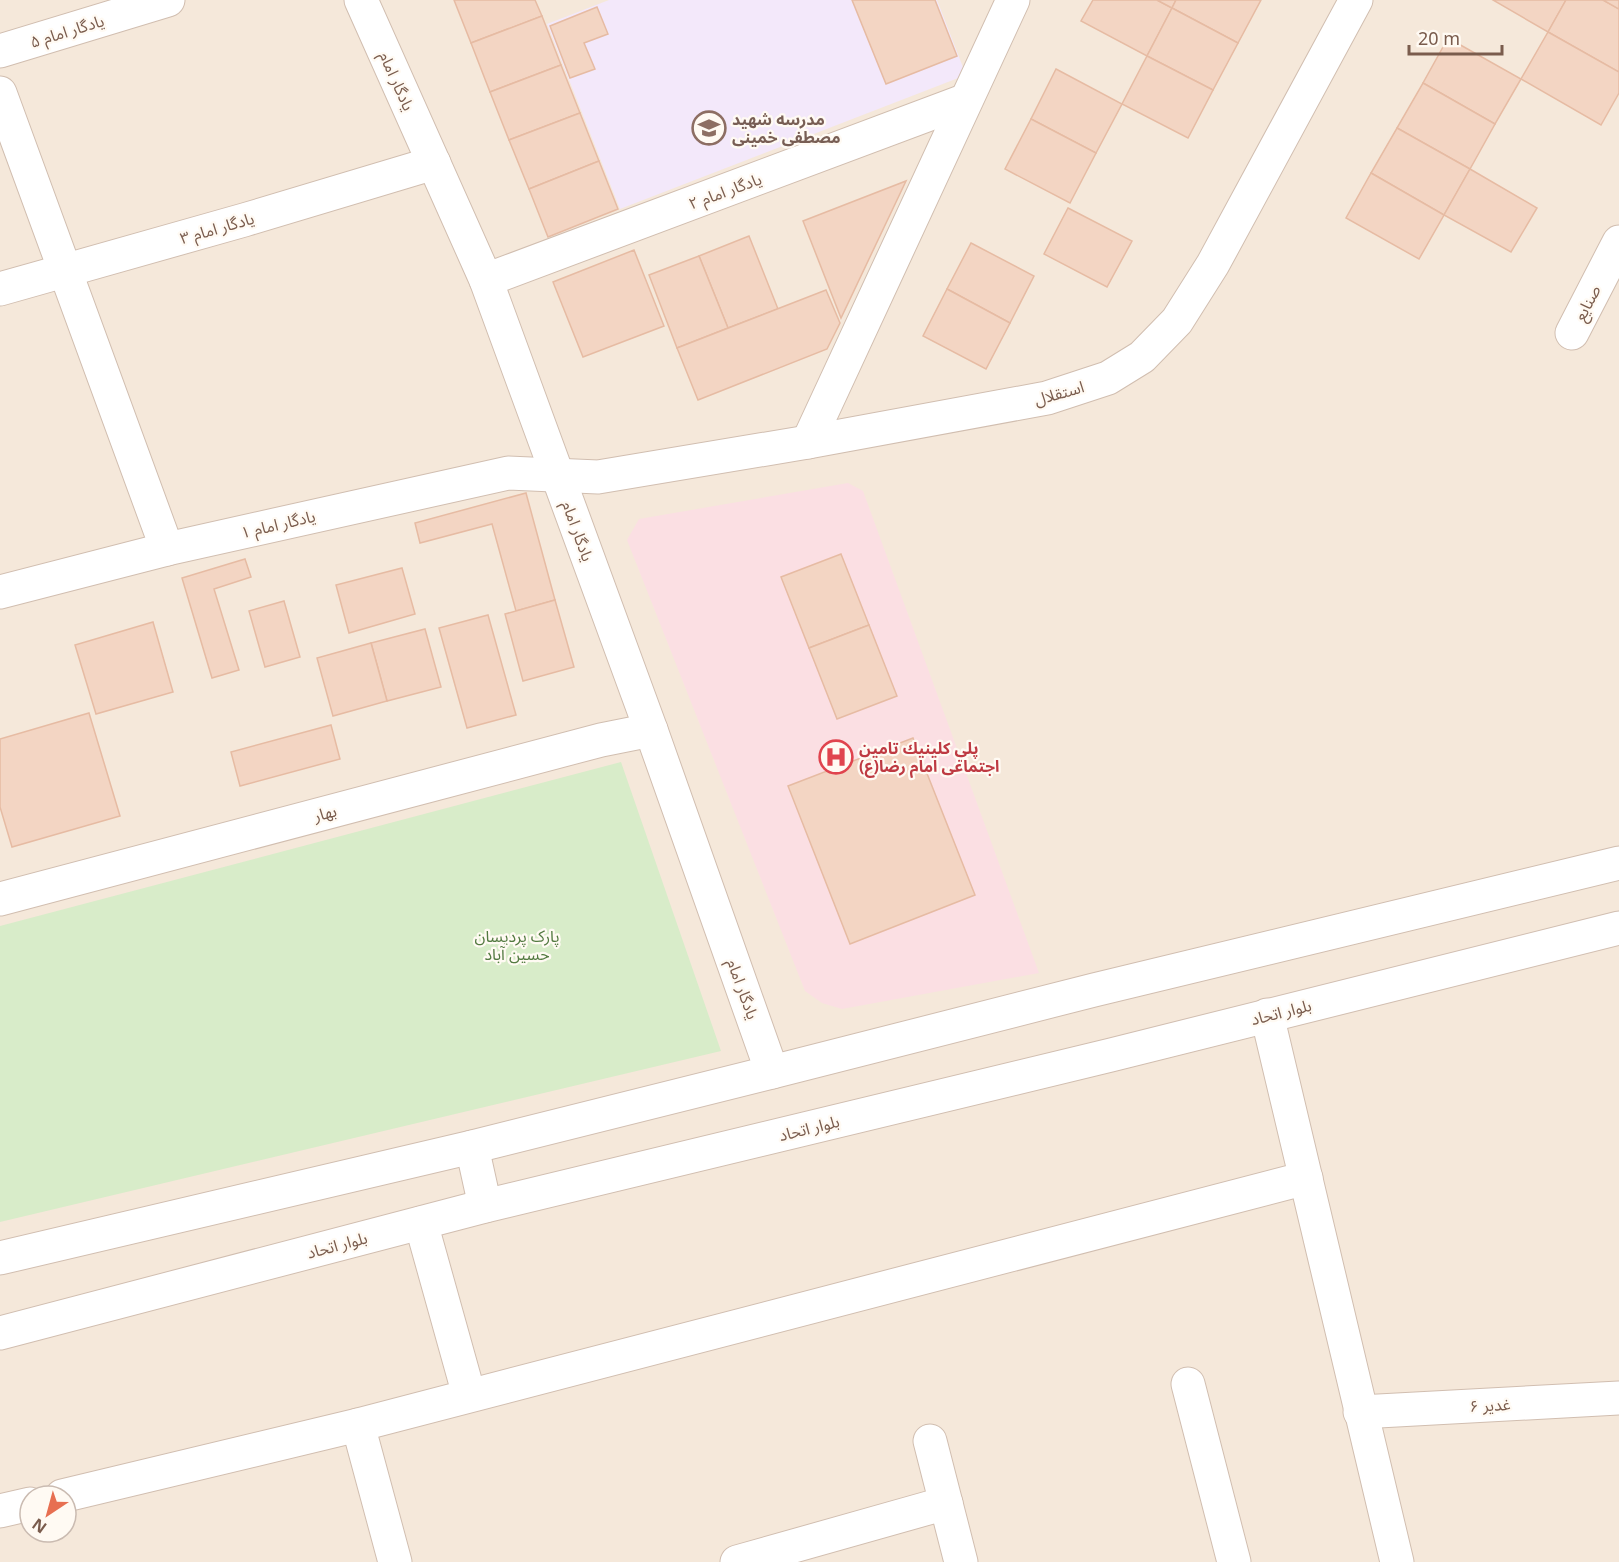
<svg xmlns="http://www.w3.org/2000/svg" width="1619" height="1562" viewBox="0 0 1619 1562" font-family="'Noto Sans','Noto Sans Arabic',sans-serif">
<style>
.residential{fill:#f5e8da;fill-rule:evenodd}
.education{fill:#f3e8fa}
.medical{fill:#fbdfe3}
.green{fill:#d8ecc9}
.building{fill:#f3d5c3;stroke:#e6bba3;stroke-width:1.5}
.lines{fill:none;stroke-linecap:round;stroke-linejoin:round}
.minor-casing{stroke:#d1beb0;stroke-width:35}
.minor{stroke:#fff;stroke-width:33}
.labels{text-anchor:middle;stroke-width:4.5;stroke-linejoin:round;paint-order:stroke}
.street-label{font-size:16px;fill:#7a5c4d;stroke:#fffaf3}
.education-label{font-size:16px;font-weight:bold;fill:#785e54;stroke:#fffaf3;text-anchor:start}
.health-label{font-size:16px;font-weight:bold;fill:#be3a42;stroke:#fffaf3;text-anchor:start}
.park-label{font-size:16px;fill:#537a41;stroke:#fffaf3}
</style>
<rect width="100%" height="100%" fill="#fdf6ec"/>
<path class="residential" d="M0,0H1619V1562H0ZM30,1496H66V1532H30Z"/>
<polygon class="education" points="609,0 937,0 966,75 620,209 547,24"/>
<polygon class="medical" points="848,483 863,491 1039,973 842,1009 822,1003 805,991 627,540 639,519"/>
<polygon class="green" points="621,762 721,1051 0,1222 0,926"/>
<g class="building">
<polygon points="454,0 535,0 542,16 471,43"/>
<polygon points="852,0 935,0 957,56 886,84"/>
<polygon points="1093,0 1157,0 1172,8 1147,56 1081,21"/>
<polygon points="1157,0 1176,0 1172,8"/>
<polygon points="1176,0 1261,0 1238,43 1172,8"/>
<polygon points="1493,0 1566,0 1548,32"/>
<polygon points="1566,0 1603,0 1619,9 1619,72 1548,32"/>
<polygon points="1603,0 1619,0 1619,9"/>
<polygon points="597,7 608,34 584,43 595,69 570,78 550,26"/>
<polygon points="1172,8 1238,43 1213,90 1147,56"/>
<polygon points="542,16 561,65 490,92 471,43"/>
<polygon points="1548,32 1619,72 1619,93 1601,125 1521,79"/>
<polygon points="1448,38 1521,79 1495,124 1423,83"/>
<polygon points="1147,56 1213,90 1188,138 1122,104"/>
<polygon points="561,65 580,113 509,140 490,92"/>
<polygon points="1056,69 1122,104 1096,153 1031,119"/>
<polygon points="1423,83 1495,124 1470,169 1397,128"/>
<polygon points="580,113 599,161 529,189 509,140"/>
<polygon points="1031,119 1096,153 1070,203 1005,169"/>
<polygon points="1397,128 1470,169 1444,215 1371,173"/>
<polygon points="599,161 618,209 548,237 529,189"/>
<polygon points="1470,169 1537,208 1511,252 1444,215"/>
<polygon points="1371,173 1444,215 1419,259 1346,218"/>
<polygon points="906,181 841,318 803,221"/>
<polygon points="1068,208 1132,241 1107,287 1044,254"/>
<polygon points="749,236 778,309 728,328 699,256"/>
<polygon points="971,243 1034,276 1010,323 947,289"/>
<polygon points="634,250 664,326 583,357 553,282"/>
<polygon points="699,256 728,328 677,348 649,275"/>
<polygon points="947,289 1010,323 986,369 923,336"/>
<polygon points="826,290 840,323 827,349 698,400 677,348"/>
<polygon points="526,493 555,600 516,611 492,524 420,543 415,523"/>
<polygon points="841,554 869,625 809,648 781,577"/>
<polygon points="245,559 251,577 214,589 239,670 212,678 182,578"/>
<polygon points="402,568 415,614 349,633 336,585"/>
<polygon points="555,600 574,667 523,681 505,614"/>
<polygon points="284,601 300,657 265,667 249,611"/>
<polygon points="488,615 516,715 467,728 439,628"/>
<polygon points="153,622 173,692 96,714 75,645"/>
<polygon points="869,625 897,696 837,719 809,648"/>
<polygon points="425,629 441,687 387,701 371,643"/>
<polygon points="371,643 387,701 333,716 317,658"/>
<polygon points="89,713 120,816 12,847 0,807 0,739"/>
<polygon points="331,725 340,759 240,786 231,752"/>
<polygon points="913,738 975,895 850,944 788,786"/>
</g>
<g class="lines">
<defs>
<g id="minor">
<polyline points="361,0 486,280 651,730 772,1072"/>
<polyline points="0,51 168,0"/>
<polyline points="0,93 167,549"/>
<polyline points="486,280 964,101"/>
<polyline points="0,289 244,220 434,163"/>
<polyline points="1572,333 1619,242"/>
<polyline points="808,442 1013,0"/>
<polyline points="0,592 167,549 508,473 598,477 808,442 1047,398 1108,378 1142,357 1177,321 1213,264 1356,0"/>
<polyline points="0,899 601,740 651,730"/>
<polyline points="1267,1015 1397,1562"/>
<polyline points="472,1147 485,1206"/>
<polyline points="421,1223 469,1395"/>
<polyline points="0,1258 472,1147 772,1072 1094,990 1619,863"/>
<polyline points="0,1333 485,1206 1111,1055 1619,928"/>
<polyline points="1188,1384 1234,1562"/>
<polyline points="1360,1412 1619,1398"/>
<polyline points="358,1425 395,1562"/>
<polyline points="930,1441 961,1562"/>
<polyline points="62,1496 358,1425 1306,1178"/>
<polyline points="0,1511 30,1504"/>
<polyline points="737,1562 946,1503"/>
</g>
</defs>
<use href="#minor" class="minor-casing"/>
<use href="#minor" class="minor"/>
</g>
<defs>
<symbol id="school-ring" viewBox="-11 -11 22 22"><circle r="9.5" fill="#fffaf3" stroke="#8d6e63" stroke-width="1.5"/><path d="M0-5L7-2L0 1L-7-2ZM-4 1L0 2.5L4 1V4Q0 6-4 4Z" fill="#8d6e63"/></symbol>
<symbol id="hospital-ring" viewBox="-11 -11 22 22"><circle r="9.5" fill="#fffaf3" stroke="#e0444e" stroke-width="1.5"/><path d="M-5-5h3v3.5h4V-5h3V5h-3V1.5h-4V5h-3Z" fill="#e0444e"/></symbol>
</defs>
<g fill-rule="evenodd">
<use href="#school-ring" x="690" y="109" width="38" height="38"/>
<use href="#hospital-ring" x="817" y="738" width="38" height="38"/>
</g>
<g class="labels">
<g class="street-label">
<text transform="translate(67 31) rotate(-17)" y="6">یادگار امام ۵</text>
<text transform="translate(397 81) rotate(66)" y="6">یادگار امام</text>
<text transform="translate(725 191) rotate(-20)" y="6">یادگار امام ۲</text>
<text transform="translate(217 228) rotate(-16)" y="6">یادگار امام ۳</text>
<text transform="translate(1587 303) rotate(-63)" y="6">صنایع</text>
<text transform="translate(1059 393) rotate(-16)" y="6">استقلال</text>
<text transform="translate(278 524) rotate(-13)" y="6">یادگار امام ۱</text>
<text transform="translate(578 531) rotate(70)" y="6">یادگار امام</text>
<text transform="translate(325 813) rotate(-15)" y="6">بهار</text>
<text transform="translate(743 989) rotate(70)" y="6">یادگار امام</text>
<text transform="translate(1281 1012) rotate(-14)" y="6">بلوار اتحاد</text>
<text transform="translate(809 1128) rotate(-14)" y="6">بلوار اتحاد</text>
<text transform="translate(337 1245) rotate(-15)" y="6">بلوار اتحاد</text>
<text transform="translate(1490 1405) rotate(-3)" y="6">غدیر ۶</text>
</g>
<g class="education-label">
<text x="732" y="125">مدرسه شهید<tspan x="732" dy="18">مصطفی خمینی</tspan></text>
</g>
<g class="health-label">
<text x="859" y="754">پلي كلينيك تامین<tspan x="859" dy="18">اجتماعی امام رضا(ع)</tspan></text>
</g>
<g class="park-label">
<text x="517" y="942">پارک پردیسان<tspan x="517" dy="18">حسین آباد</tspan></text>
</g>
</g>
<g transform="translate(48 1514) rotate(216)"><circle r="28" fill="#fffaf3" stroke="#cabbb1" stroke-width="1.5"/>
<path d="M0-4.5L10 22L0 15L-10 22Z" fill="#e76f51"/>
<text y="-9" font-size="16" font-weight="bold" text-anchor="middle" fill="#7a5c4d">N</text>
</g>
<path d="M1409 45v9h93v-9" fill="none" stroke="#7a5c4d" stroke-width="3"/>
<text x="1418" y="45" font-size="18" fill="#7a5c4d" stroke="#fffaf3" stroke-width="4.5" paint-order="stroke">20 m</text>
</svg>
